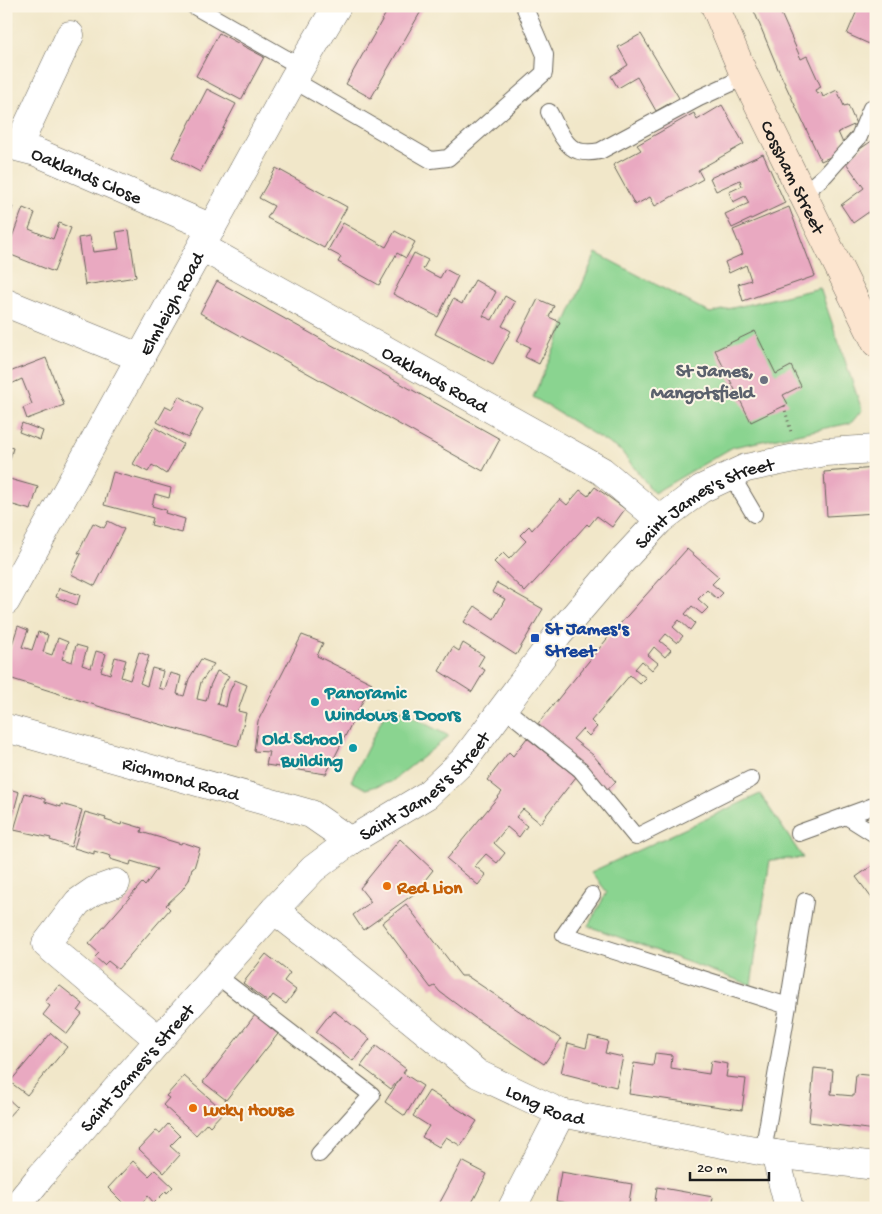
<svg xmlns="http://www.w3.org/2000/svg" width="882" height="1214" viewBox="0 0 882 1214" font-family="'Gochi Hand',sans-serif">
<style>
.green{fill:#8ad490;stroke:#537856}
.building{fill:#e9a9c1}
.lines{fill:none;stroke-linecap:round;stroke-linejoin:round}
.service-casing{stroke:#676359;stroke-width:18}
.minor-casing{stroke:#676359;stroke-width:29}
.tertiary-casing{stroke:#676359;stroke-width:29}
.secondary-casing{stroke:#676359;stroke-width:29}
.path{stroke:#676359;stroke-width:3;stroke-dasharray:1 4;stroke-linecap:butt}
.service{stroke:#fff;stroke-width:16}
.minor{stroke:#fff;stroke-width:28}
.tertiary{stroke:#fff;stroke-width:28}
.secondary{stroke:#fce5cf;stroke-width:28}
.worship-dot{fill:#6b7280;stroke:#fcf5e5;stroke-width:2}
.transit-dot{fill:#1a4fb4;stroke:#fcf5e5;stroke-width:2}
.culture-dot{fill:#0f9aa8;stroke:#fcf5e5;stroke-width:2}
.food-dot{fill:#e8710a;stroke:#fcf5e5;stroke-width:2}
.labels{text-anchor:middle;stroke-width:4;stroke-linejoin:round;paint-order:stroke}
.street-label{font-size:19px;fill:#1c1c1c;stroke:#fcf5e5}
.worship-label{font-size:19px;font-weight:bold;fill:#5b616d;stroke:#fcf5e5;text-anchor:end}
.transit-label{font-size:19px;font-weight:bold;fill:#164399;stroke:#fcf5e5;text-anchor:start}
.culture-label{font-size:19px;font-weight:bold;fill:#0d838f;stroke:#fcf5e5;text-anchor:start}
.food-label{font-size:19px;font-weight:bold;fill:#c56008;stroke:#fcf5e5;text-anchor:start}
</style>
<rect width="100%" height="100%" fill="#fcf5e5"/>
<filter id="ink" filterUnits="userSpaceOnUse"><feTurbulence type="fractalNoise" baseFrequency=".02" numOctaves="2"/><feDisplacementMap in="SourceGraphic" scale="10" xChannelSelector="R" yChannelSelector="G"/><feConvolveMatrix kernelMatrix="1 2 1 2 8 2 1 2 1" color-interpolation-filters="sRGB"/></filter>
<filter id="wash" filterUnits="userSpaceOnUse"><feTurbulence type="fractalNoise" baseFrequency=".0096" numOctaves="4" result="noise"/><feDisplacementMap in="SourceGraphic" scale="20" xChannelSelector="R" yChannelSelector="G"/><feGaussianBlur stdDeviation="1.12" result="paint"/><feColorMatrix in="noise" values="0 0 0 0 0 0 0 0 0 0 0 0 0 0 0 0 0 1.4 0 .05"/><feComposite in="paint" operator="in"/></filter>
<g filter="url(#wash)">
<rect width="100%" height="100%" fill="#f1e7c9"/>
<g class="green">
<polygon points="596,253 710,313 820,288 862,410 851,423 733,447 654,493 621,451 533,397"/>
<polygon points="389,705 449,736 391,782 366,789 351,781"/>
<polygon points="760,794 803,858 770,860 751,985 588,926 607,892 591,872"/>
</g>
<g id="blocks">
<g class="building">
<polygon points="390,6 424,6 371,98 346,84"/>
<polygon points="752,6 786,6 779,9 801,59 807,56 821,87 815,90 817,94 821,92 823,97 837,90 844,106 848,105 856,124 838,132 846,150 821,161 778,69"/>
<polygon points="859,6 876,7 876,47 847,34"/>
<polygon points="219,33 264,57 241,100 196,76"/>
<polygon points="641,34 679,98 656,111 637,77 618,88 611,76 628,65 618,47"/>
<polygon points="207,89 236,104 200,172 172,157"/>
<polygon points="722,105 744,144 698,170 703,179 655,206 650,197 635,205 613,165 641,150 637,145 694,113 697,120"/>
<polygon points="876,138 876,207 853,223 841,205 864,188 844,160"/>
<polygon points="763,154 785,203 732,228 725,214 749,203 745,196 733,202 729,192 742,186 740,180 716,191 710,178"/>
<polygon points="276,168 347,207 324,248 267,218 274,206 259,198"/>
<polygon points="6,205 13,207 6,225"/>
<polygon points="789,207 815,276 743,301 738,284 751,280 746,265 729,273 725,262 743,254 733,230"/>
<polygon points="23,208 35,213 29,229 53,239 59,223 71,228 54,272 6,253"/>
<polygon points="343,223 386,247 395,231 415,242 406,258 397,253 379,285 338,262 341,257 328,250"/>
<polygon points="129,230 136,277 85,285 78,238 90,236 93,252 119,249 116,232"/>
<polygon points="414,253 428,260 423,269 432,274 440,278 445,269 458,276 438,317 393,294"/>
<polygon points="475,280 496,292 483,316 492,320 505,296 515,302 502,326 511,331 493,364 435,334 453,299 462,304"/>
<polygon points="217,281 500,439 483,471 200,313"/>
<polygon points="538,299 554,306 549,317 560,322 539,364 525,357 530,347 517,341"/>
<polygon points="755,331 776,374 791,366 801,386 783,395 788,404 751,422 715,350"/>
<polygon points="46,358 64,405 27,419 23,408 32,404 22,379 11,384 7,373"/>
<polygon points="179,396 203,409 188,438 157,422 166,406 172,409"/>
<polygon points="22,423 43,431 40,440 19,432"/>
<polygon points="154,427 183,444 166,474 152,465 148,472 133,464"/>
<polygon points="6,446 13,448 7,470 6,470"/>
<polygon points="876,468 876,513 827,516 824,472"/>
<polygon points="113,472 171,488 169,498 155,494 152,506 166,510 165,513 185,519 182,533 151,525 153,518 104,505"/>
<polygon points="6,478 38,487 31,510 6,503"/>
<polygon points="595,487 625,509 612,527 597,516 589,526 587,524 525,592 494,562 503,553 509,559 526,541 520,535 529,526 532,530 560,499 567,505 580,490 588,496"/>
<polygon points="108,521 124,529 95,586 71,574 81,554 78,553 93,523 104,528"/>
<polygon points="687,549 719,577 712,584 723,593 717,599 707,590 698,599 708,608 702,614 692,606 685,614 695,623 690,630 679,620 673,627 683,636 677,643 666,634 660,641 671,650 665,657 654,647 648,655 658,663 652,670 642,661 635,669 646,678 640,684 630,675 591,721 597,727 589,736 582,729 573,739 593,755 616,782 605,792 536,726 611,634"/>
<polygon points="497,583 543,609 516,655 464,622 475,606 494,619 505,599 492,592"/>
<polygon points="59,588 80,595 77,605 56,597"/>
<polygon points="18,626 28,630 22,647 32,650 38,632 48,635 43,652 52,655 58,638 68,642 62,659 72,662 76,645 87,648 82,665 91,668 96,651 106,654 101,671 110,674 115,657 126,660 121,677 130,680 139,652 149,656 140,683 147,686 152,668 163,671 159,688 165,690 170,673 181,676 177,694 184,696 189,679 201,659 214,664 201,682 197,699 206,701 210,686 217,671 229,676 221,689 217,704 226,707 229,693 235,680 247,685 238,711 246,713 238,746 120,713 6,677 6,663"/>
<polygon points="302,635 323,643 317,656 372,683 326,774 266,765 269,752 254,751 258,721"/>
<polygon points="463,643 484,656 478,666 485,670 472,692 439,671 453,647 459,651"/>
<polygon points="527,738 576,777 540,823 523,809 516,817 527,826 519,837 507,827 494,843 505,853 497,863 486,854 475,866 486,875 478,885 447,859 502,792 487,780 509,752 513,756"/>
<polygon points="6,788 19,792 9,829 6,828"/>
<polygon points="25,793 45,799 45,802 61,807 61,804 82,810 71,847 50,840 51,838 14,830"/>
<polygon points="85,812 106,818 105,820 121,825 122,822 142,828 141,832 181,844 182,842 200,848 194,868 192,868 189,880 182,890 166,905 170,909 118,969 108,961 104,965 95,957 99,953 89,944 142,883 145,886 157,869 131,861 130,865 110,859 111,856 94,851 94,854 74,848"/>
<polygon points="400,839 433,870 414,894 363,930 353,915 371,902 360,888"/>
<polygon points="876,863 876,904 856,877"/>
<polygon points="406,904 461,976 467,976 561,1039 544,1064 475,1018 440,992 435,986 431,988 382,923"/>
<polygon points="266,954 290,973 284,981 296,990 286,1004 273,995 268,1002 243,983"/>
<polygon points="59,985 83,1004 78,1011 82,1014 67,1034 43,1015 50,1006 45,1002"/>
<polygon points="333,1010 370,1039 353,1061 316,1032"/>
<polygon points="255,1015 278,1034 226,1100 203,1082"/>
<polygon points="51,1033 67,1047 27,1095 10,1082"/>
<polygon points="589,1036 608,1041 605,1053 623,1057 616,1087 561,1073 568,1043 586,1048"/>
<polygon points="376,1046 406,1069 403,1073 423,1086 405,1116 385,1102 401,1077 391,1089 361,1066"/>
<polygon points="655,1053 672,1055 671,1068 709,1074 711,1061 728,1064 726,1077 746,1079 742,1110 629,1094 634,1063 653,1066"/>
<polygon points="814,1068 833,1070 831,1094 854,1096 856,1074 876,1076 876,1130 809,1122"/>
<polygon points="184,1076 224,1111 210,1126 207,1123 196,1135 163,1105 169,1098 166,1096"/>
<polygon points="429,1091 477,1121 461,1146 446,1137 439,1147 422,1137 429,1126 413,1116"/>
<polygon points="6,1097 17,1107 6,1119"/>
<polygon points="168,1124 180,1136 170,1146 180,1155 164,1173 139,1149 156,1131 160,1133"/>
<polygon points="133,1161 149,1176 155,1170 173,1187 167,1193 166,1191 154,1203 148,1196 137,1208 128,1208 108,1188"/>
<polygon points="462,1161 487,1174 475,1197 469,1208 437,1208"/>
<polygon points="561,1172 632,1184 628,1208 594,1208 556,1201"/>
<polygon points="657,1187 713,1197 711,1208 654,1208"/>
</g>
</g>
</g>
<g filter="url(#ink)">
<use href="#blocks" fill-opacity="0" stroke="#676359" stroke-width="1"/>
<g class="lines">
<defs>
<g id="service">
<polyline points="194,6 301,67"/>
<polyline points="293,80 431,160 448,158 544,73 545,55 524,6"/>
<path d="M549,112C563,137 567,158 600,151L699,98L745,77"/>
<polyline points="802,195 825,175 859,137 871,108"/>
<polyline points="731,475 754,514"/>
<polyline points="504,708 580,769 636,837 751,779"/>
<polyline points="846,816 876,835"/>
<polyline points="799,833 876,805"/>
<polyline points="592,895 564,935 788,1006 763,1152"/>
<polyline points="216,975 372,1095 319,1154"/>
<polyline points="788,1006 805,901"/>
</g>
<g id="minor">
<path id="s1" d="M70,35L25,131L20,148L36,152L212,228"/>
<path id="s2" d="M202,247L602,471L660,520"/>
<polyline points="6,303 141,358"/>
<path id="s3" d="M6,601L293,80L337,6"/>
<path id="s4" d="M6,728L311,814L350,841"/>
<polyline points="116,883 94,891 78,902 46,944 159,1040"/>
<path id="s5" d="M274,910L336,958L478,1074L561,1113L775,1154L876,1166"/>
<polyline points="775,1154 789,1208"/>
<polyline points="512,1208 561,1113"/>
</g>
<g id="tertiary">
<path id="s6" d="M15,1208L41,1176L159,1040L274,910L313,869L350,841L427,795L465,759L558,635L618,565L660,520L701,489L746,468L825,452L876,449"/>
</g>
<g id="secondary">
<path id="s7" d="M715,6L745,77L876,343"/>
</g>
</defs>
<use href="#service" class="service-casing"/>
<use href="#minor" class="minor-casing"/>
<use href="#tertiary" class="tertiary-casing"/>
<use href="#secondary" class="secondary-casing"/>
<polyline class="path" points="784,406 791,432"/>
<use href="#service" class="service"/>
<use href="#minor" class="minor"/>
<use href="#tertiary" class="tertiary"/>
<use href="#secondary" class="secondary"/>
</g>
</g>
<circle class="worship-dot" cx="764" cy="380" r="5"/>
<rect class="transit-dot" x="530" y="633" width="10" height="10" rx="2.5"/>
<g class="culture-dot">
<circle cx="315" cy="702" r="5"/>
<circle cx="353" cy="748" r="5"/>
</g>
<g class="food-dot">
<circle cx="387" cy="886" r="5"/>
<circle cx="193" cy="1108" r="5"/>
</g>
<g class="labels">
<g class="street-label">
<text dy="7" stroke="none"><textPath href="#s1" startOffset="196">Oaklands Close</textPath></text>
<text dy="7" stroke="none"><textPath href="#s7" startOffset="188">Cossham Street</textPath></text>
<text dy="7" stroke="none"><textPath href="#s3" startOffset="340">Elmleigh Road</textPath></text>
<text dy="7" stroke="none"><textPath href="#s2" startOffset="268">Oaklands Road</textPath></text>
<text dy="7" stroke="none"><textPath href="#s6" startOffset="996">Saint James's Street</textPath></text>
<text dy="7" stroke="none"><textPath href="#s4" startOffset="182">Richmond Road</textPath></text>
<text dy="7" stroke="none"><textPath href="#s6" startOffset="591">Saint James's Street</textPath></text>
<text dy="7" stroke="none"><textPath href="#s6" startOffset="186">Saint James's Street</textPath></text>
<text dy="7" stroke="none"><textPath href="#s5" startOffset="336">Long Road</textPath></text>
</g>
<g class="worship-label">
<text x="754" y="376">St James,<tspan x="754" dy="22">Mangotsfield</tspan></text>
</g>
<g class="transit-label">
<text x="545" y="634">St James's<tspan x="545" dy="22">Street</tspan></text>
</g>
<g class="culture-label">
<text x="325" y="698">Panoramic<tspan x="325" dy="22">Windows &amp; Doors</tspan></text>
<text x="343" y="744" text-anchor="end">Old School<tspan x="343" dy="22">Building</tspan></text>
</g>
<g class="food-label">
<text x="397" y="893">Red Lion</text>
<text x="203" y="1115">Lucky House</text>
</g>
</g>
<rect width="882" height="1214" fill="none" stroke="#fcf5e5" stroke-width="25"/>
<path d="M690 1172v8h79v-8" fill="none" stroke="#1c1c1c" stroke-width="2.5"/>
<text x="697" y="1172" font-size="15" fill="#1c1c1c" stroke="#fcf5e5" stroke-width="4" paint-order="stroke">20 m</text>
</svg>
